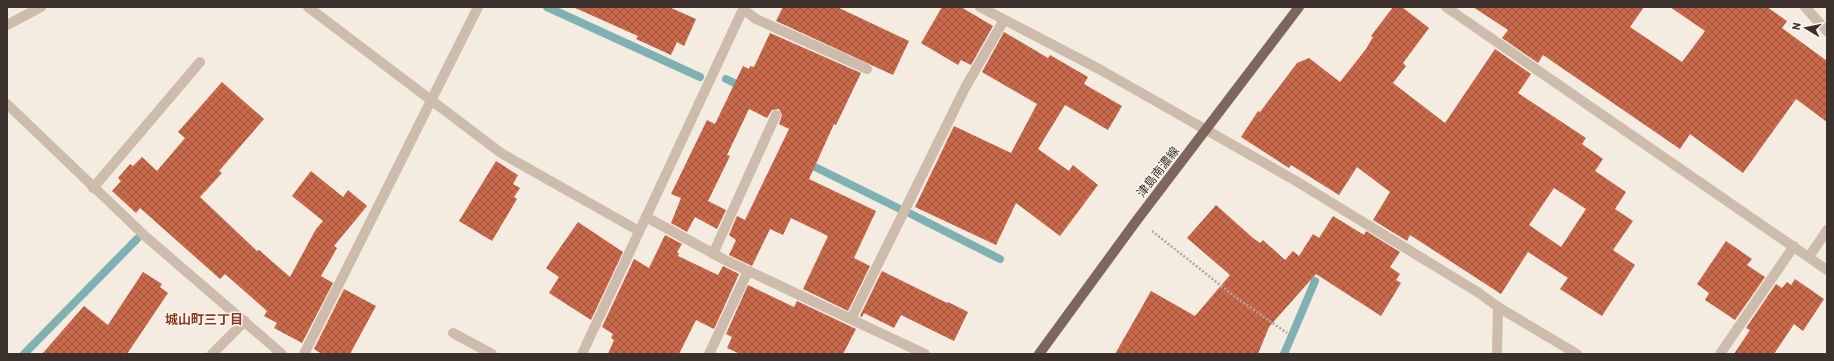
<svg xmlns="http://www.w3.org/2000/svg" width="1834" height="361" viewBox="0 0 1834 361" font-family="Barlow,'Noto Sans JP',sans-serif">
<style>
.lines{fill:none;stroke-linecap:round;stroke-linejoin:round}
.stream{stroke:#7fb0b2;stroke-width:8}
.building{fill:url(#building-cross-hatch);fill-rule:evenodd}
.path{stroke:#b9a596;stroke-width:2.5;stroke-dasharray:2 2;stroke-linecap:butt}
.minor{stroke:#cdbbac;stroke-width:10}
.major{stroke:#7d675c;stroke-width:10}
.labels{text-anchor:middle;stroke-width:3;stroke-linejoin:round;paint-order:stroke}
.street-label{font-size:12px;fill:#3b302b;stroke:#fbf5ee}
.neighbourhood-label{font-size:13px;font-weight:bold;fill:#8c3b22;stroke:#fbf5ee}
</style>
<defs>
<pattern id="building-cross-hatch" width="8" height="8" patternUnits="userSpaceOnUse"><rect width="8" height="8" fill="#c8694b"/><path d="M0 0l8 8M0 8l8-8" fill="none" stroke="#a4573f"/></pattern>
</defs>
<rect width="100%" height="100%" fill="#f4ebe1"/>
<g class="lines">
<g class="stream">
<polyline points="547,7 700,77"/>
<polyline points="726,79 745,88"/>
<polyline points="805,162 898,208"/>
<polyline points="911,214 1000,259"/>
<polyline points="24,354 137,239"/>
<polyline points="1284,354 1315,281"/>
</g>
</g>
<g class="building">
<polygon points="573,7 669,7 696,19 684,46 677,42 671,55 636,39 638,36"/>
<polygon points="783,7 837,7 909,41 893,75 776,21"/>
<polygon points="942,7 961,7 993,26 971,65 961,60 958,65 921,43"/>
<path d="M1393,7H1402L1429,28L1403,63L1406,66L1393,83L1445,123L1495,49L1531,74L1518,93L1586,138L1582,144L1603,159L1595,171L1626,192L1615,209L1633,221L1613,250L1635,265L1602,316L1560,289L1568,278L1528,252L1501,294L1410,235L1407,241L1373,220L1390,192L1357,167L1339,195L1291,165L1289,168L1241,137L1258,111L1260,112L1297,63L1309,58L1340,82L1366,49L1373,37L1371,36ZM1554,188L1586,209L1561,247L1529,225Z"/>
<polygon points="1473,7 1644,7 1630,27 1682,62 1705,31 1670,7 1767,7 1787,21 1782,28 1827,61 1827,122 1796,99 1743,173 1690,134 1680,149 1543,55 1538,63 1502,38 1508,30"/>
<polygon points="1004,32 1048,58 1050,55 1088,77 1084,84 1122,106 1108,130 1065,105 1038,149 1069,171 1073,165 1098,185 1060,236 1016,203 996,245 915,207 954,126 1011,153 1037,104 982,72"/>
<polygon points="770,33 861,73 836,125 834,124 809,179 876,211 854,258 870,266 848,311 803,289 828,236 791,218 783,235 770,229 752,266 729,255 736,240 729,235 737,216 745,220 789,129 779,124 782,115 779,109 772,110 767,118 749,109 727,155 730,156 708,201 726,210 717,229 695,217 687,232 671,223 681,198 671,194 707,120 715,124 743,66 749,69 750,66 754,67"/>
<polygon points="222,82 264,119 219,171 222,173 200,197 257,251 259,250 290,277 316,229 323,221 292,196 311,171 343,197 348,190 367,206 334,246 337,248 321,276 333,283 302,343 274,328 277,323 264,316 267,311 225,274 220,279 140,208 136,213 112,191 121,181 118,178 130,164 133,166 142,157 157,171 185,138 178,132"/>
<polygon points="496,161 518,175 513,184 520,188 514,197 517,199 492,241 459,221"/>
<polygon points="1216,205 1253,238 1260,243 1263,240 1285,260 1293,251 1299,256 1313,234 1319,238 1333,216 1364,235 1366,231 1400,252 1390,267 1400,274 1396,280 1401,283 1381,316 1316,274 1269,327 1258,354 1115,354 1151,291 1195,316 1230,275 1187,238"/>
<polygon points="578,222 623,252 591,320 549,293 559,277 546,268"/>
<polygon points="665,235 682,244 677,252 679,254 678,256 718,275 723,266 739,274 714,329 696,320 679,354 608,354 614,340 611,338 613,334 602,327 634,259 649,268"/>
<polygon points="1726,241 1752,259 1747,265 1765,277 1735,320 1705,300 1709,293 1697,284"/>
<polygon points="882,271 947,303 948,302 968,312 954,341 901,315 894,328 864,313 862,317 860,316"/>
<polygon points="143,272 162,284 160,287 168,293 127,354 42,354 84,306 108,325"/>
<polygon points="1795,279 1824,299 1803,331 1794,324 1774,354 1734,354 1750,330 1746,328 1776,284 1782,288 1787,282 1791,285"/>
<polygon points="748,285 794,307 797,301 856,329 843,354 740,354 727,348 732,337 726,334"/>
<polygon points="344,289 376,306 350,354 322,354 314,349"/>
</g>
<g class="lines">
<polyline class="path" points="1152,231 1234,296 1287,333"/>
<g class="minor">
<polyline points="308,7 501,153 639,231"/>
<polyline points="980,7 1099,69 1296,181 1479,293 1498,307 1577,354"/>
<polyline points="1446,7 1827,270"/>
<polyline points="1805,7 1827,31"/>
<polyline points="743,9 756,19 867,69"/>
<polyline points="7,25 41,7"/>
<polyline points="7,104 145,236 282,354"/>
<polyline points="93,188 200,62"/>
<polyline points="646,217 725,260 925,354"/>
<polyline points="713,254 776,115"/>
<polyline points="1809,257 1827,230"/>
<polyline points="851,319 965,88 1004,20"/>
<polyline points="453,333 492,354"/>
<polyline points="212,354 245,321"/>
<polyline points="304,354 478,7"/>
<polyline points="582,354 744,7"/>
<polyline points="709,354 748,271"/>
<polyline points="1497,354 1498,307"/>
<polyline points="1720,354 1794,246"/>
</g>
<polyline class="major" points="1039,354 1137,220 1299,7"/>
</g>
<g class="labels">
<g class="street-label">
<text transform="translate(1158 172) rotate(-52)" y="4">津島南濃線</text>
</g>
<g class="neighbourhood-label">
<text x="204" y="324">城山町三丁目</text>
</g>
</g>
<rect width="1834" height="361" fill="none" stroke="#3b302b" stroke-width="16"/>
<g transform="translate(1806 28) rotate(280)" stroke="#fbf5ee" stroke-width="3" paint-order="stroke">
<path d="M0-3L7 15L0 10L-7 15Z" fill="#3b302b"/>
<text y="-6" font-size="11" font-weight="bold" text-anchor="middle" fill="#3b302b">N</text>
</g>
</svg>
